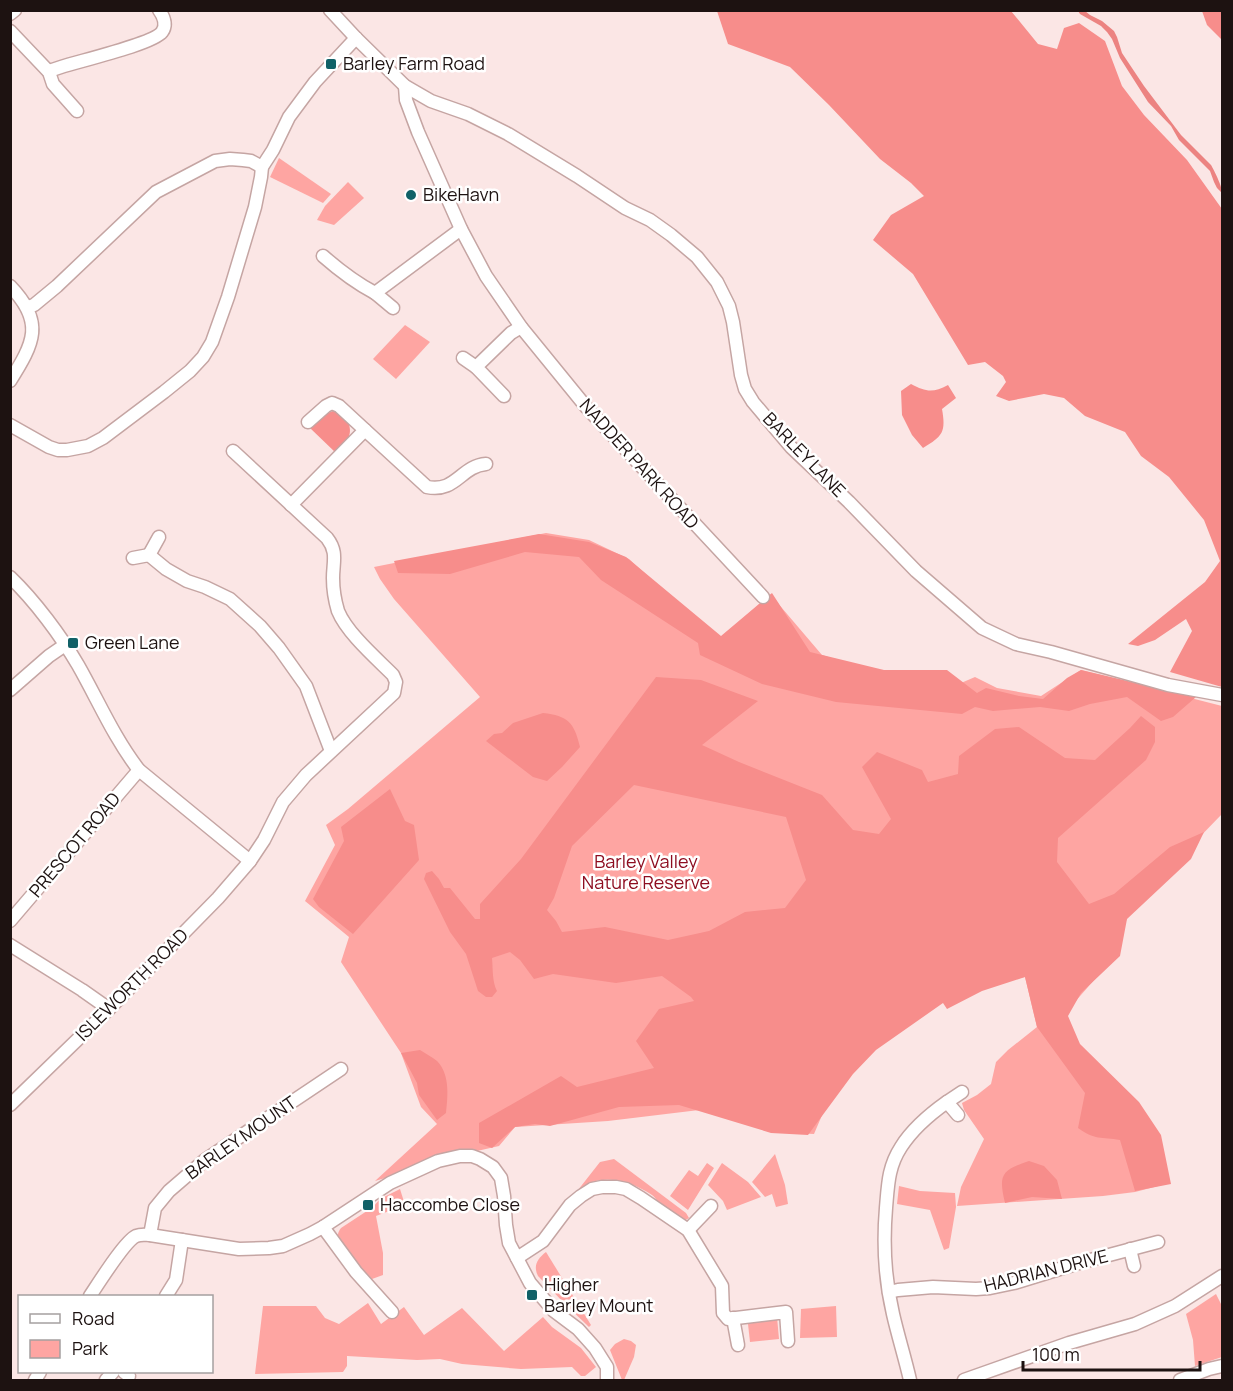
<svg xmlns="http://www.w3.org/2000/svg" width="1233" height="1391" viewBox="0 0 1233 1391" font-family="Manrope,sans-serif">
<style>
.green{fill:#fea5a2}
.forest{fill:#f78d8b;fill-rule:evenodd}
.water{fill:#ec8381}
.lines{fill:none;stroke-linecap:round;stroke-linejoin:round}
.minor-casing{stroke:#c5a5a3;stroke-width:15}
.minor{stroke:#fff;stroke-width:12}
.poi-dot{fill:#116167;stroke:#fff;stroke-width:2}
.labels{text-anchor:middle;stroke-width:5;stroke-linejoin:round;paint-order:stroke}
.poi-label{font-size:18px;fill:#1d1211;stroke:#fff;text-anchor:start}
.street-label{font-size:18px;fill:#1d1211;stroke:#fff}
.park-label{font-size:18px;fill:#8d0d20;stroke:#fff}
</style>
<rect width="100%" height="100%" fill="#fbe6e5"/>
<g class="green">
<polygon points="279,158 331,194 323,203 270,177"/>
<polygon points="348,182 364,198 334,225 317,220 325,206"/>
<polygon points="405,325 430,342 396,379 373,359"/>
<polygon points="546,533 589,540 629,559 720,641 770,594 822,655 940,692 975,677 997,688 1041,696 1081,670 1222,706 1222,814 1129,910 1117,954 1066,1012 1079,1049 1166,1184 1135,1192 1103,1196 957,1206 961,1187 984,1139 964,1110 962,1103 977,1095 991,1084 996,1062 1008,1050 1037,1027 1025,977 986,985 855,1038 814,1134 770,1132 724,1107 608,1121 515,1127 499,1146 477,1151 375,1181 437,1124 421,1107 401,1053 341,962 349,937 305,901 335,845 326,825 348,809 480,697 394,599 380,579 374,567"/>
<polygon points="775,1154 785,1185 788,1204 776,1207 772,1194 765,1197 752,1182"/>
<path d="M614,1159L686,1213L689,1218L684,1221C678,1217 670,1214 664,1209C659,1205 657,1199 652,1195C630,1180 599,1172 578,1190L600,1162Z"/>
<polygon points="707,1163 714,1168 688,1210 670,1196 689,1170 698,1176"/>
<polygon points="722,1163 748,1182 761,1197 727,1210 723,1201 708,1185"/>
<polygon points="899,1186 920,1191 955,1193 956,1207 949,1248 944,1250 930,1210 897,1204"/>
<path d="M400,1189L405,1205L376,1216L383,1253V1275L372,1279L367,1278L339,1239C337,1235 338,1232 341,1228L373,1207L380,1199Z"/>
<path d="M546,1252L591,1325L589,1327L565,1304L538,1276C533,1266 537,1259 546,1252Z"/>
<polygon points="1216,1294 1222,1306 1222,1357 1195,1366 1193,1340 1186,1314"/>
<polygon points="368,1303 381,1324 404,1307 424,1335 462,1308 504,1351 543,1317 552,1327 581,1348 596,1367 585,1376 581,1376 572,1367 521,1369 462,1364 440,1359 417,1360 347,1356 347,1366 343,1372 255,1374 263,1306 316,1306 325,1318 339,1324"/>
<polygon points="836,1306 837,1337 800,1338 801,1309"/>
<polygon points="777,1317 779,1339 750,1342 748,1324 752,1320"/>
<polygon points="624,1339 631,1341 636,1345 634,1357 624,1380 622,1380 610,1350 615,1344"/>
</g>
<g class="forest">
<polygon points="717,11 1011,11 1038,44 1057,49 1064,28 1079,23 1105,41 1122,86 1144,115 1187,160 1222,209 1222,687 1170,672 1192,631 1186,619 1155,640 1138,646 1128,644 1205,582 1220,561 1204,520 1169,477 1141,456 1125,432 1085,416 1064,398 1044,394 1009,401 996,396 1006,382 1003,376 985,362 968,365 913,274 873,240 891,215 924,196 911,183 880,159 829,105 790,67 728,44"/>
<polygon points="1202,11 1222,11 1222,40 1207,25"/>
<path d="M911,384C926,392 933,393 948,385L956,398L942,409C946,432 943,436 923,448L912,435L902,415L901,391Z"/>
<path d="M333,411L345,415C355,434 349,439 336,453L310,428L323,415Z"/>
<polygon points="539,534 589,542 626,557 721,636 772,593 810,652 884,670 947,670 977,693 986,688 1019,696 1043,699 1067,678 1081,670 1196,697 1173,717 1161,721 1127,697 1090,704 1069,711 1040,707 993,711 975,707 962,714 836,702 762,684 700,655 698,643 601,580 579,557 525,552 450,574 398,573 394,561"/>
<path d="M656,677L701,680L758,701L702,745L739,762L822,795L853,830L879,834L891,819L862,767L877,752L922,770L928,782L958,774L959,756L995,729L1019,727L1065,758L1095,760L1130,728L1141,716L1155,727V742L1146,760L1058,838L1057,862L1089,904L1114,894L1170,847L1204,832L1191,859L1127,919L1120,956L1081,993L1068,1016L1080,1044L1139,1102L1161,1135L1171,1184L1135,1191L1120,1140C1102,1137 1094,1140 1078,1128L1085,1093L1037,1027L1025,977L982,991L947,1009L943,1003L876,1050L853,1074L808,1135L771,1133L679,1105L619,1107L550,1126L535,1124L515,1127L492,1148L479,1143V1123L561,1076L577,1087L654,1068L636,1041L659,1009L694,1001L691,997L662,976L616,983L553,974L534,979L520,960L510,952L492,958C493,969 492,982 497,991L492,997H486L478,991L466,954L450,932L424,879L426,873L432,871L439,879L444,888H450L475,919H480V904L521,859ZM634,785L786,817L806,880L785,908L745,912L709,931L668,940L605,927L562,932L556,921L547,910L554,898L572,846Z"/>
<path d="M543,713C568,716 574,722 580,747L562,767L547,781L533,777L486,741L494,734L502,733L513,723Z"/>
<polygon points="390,789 405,821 414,825 419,860 353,934 319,907 313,899 344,841 341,827"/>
<path d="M420,1050C425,1053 432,1057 437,1061C450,1074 448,1096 446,1113L437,1120L419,1095L417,1083L401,1053Z"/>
<path d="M1029,1161L1044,1166L1057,1180L1062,1199L1032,1197L1005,1203C998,1174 1002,1170 1029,1161Z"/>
</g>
<path class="water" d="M1078,11H1085L1090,15L1102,21L1114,31L1117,37L1122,53L1144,86L1181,135L1211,165C1214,170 1223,188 1222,193L1217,188L1214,182L1210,171L1179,140L1171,126L1148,102L1120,58L1112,39L1107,32L1101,26L1080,14Z"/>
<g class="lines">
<defs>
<g id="minor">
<polyline points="330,10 356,38 405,86 431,101 468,114 508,134 577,176 625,208 650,220 671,235 697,257 717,282 729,306 733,322 741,375 745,389 753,402 791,447 849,502 916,571 982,628 1016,644 1051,652 1168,685 1222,695"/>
<polyline points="10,14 15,10"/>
<polyline points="10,31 49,72 53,84 77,111"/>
<path d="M49,72L52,70L61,67C79,61 153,44 162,32C167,25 164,17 159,10"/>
<polyline points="405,86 406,100 418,132 461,229 486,276 521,327 587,408 763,597"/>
<path d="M323,256C339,270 356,283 375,293L461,229"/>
<path d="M10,286C45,322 34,343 10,381"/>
<polyline points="375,293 393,308"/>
<polyline points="28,307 34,305 57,286 156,192 215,161 230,159 243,160 251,161 262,167"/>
<polyline points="463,358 476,367"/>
<polyline points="504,396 476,367 511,333 521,327"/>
<polyline points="308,422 326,406 332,403 339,406 365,430"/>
<polyline points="10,425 49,447 58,450 67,450 88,446 103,438 164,392 190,371 203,357 212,342 228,297 255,207 261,177 262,167 273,150 289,117 315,82 356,38"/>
<path d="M291,505L365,430L427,487C456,493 461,466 486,464"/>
<polyline points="149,555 159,537"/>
<polyline points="133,558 149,555 166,569 187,581 205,587 230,599 260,626 279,648 306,686 331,751"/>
<path d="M10,577C35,601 61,636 78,665C98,700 114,738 139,770L250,861"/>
<polyline points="10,690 49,656 65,645"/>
<polyline points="10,921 139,770"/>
<polyline points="10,945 82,990 109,1009"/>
<polyline points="947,1102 962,1092"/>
<path d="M10,1105L109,1009L218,898L250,861L264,840L283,802L306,775L394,693L396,682L393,675C376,658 347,633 338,611C335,601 333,589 333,578C333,562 338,552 327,538L233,451"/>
<polyline points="323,1227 356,1272 392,1312"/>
<polyline points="688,1230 711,1206"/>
<polyline points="150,1235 155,1208 169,1191 205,1160 341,1069"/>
<polyline points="1130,1249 1134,1266"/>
<polyline points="517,1258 543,1241 570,1205 581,1196 592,1189 602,1187 616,1187 626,1189 641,1198 688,1230 722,1286 723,1313 728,1319 786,1312 788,1341"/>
<polyline points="889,1292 898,1290 933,1287 976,1289 990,1288 1014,1283 1079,1263 1158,1242"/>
<path d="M90,1296C98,1284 125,1241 136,1236C141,1234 146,1235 150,1235L239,1249L269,1248L283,1246L310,1234L323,1227L390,1183L438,1161L460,1156H472L480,1159L493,1167L501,1178L504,1196L506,1225L509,1243L530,1283L554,1311L578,1329L595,1348L607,1367V1380"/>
<polyline points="166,1296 176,1280 182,1240"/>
<polyline points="733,1318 738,1345"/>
<polyline points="124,1372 129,1376"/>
<polyline points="35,1380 40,1372"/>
<polyline points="106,1380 113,1372"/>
<path d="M910,1380C905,1358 898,1336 893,1314C885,1280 883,1243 886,1208C888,1185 888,1167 901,1147C913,1128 930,1114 947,1102L958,1115"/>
<polyline points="964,1380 1069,1343 1135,1324 1175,1306 1222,1276"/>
<polyline points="1180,1380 1209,1369 1222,1366"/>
</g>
</defs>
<use href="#minor" class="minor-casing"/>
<use href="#minor" class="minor"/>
</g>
<g class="poi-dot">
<rect x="325" y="58" width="12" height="12" rx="3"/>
<circle cx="411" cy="195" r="6"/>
<rect x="67" y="637" width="12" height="12" rx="3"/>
<rect x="362" y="1199" width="12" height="12" rx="3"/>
<rect x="526" y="1289" width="12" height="12" rx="3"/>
</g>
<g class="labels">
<g class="poi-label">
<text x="343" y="70">Barley Farm Road</text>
<text x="423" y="201">BikeHavn</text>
<text x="85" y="649">Green Lane</text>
<text x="380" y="1211">Haccombe Close</text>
<text x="544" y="1291">Higher<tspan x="544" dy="21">Barley Mount</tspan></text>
</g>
<g class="street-label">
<text transform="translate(804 455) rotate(46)" y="6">BARLEY LANE</text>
<text transform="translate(639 464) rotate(48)" y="6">NADDER PARK ROAD</text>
<text transform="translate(75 845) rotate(-50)" y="6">PRESCOT ROAD</text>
<text transform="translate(132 985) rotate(-45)" y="6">ISLEWORTH ROAD</text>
<text transform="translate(241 1138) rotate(-35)" y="6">BARLEY MOUNT</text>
<text transform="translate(1046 1271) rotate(-14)" y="6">HADRIAN DRIVE</text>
</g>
<g class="park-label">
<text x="646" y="868">Barley Valley<tspan x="646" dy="21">Nature Reserve</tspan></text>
</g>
</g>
<rect width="1233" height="1391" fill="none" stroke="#1d1211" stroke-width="24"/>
<rect x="18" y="1295" width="195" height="78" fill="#ffffff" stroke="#a5a0a0" stroke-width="1.5"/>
<rect x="30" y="1314" width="30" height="9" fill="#ffffff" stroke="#a5a0a0" stroke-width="1.5"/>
<text x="72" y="1325" font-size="18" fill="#1d1211">Road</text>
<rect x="30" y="1340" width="30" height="18" fill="#fea5a2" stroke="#a5a0a0" stroke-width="1.5"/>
<text x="72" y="1355" font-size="18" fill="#1d1211">Park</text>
<path d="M1023 1361v9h177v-9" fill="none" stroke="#1d1211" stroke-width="3"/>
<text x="1032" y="1361" font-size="18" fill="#1d1211" stroke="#ffffff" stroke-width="4.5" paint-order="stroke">100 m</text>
</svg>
